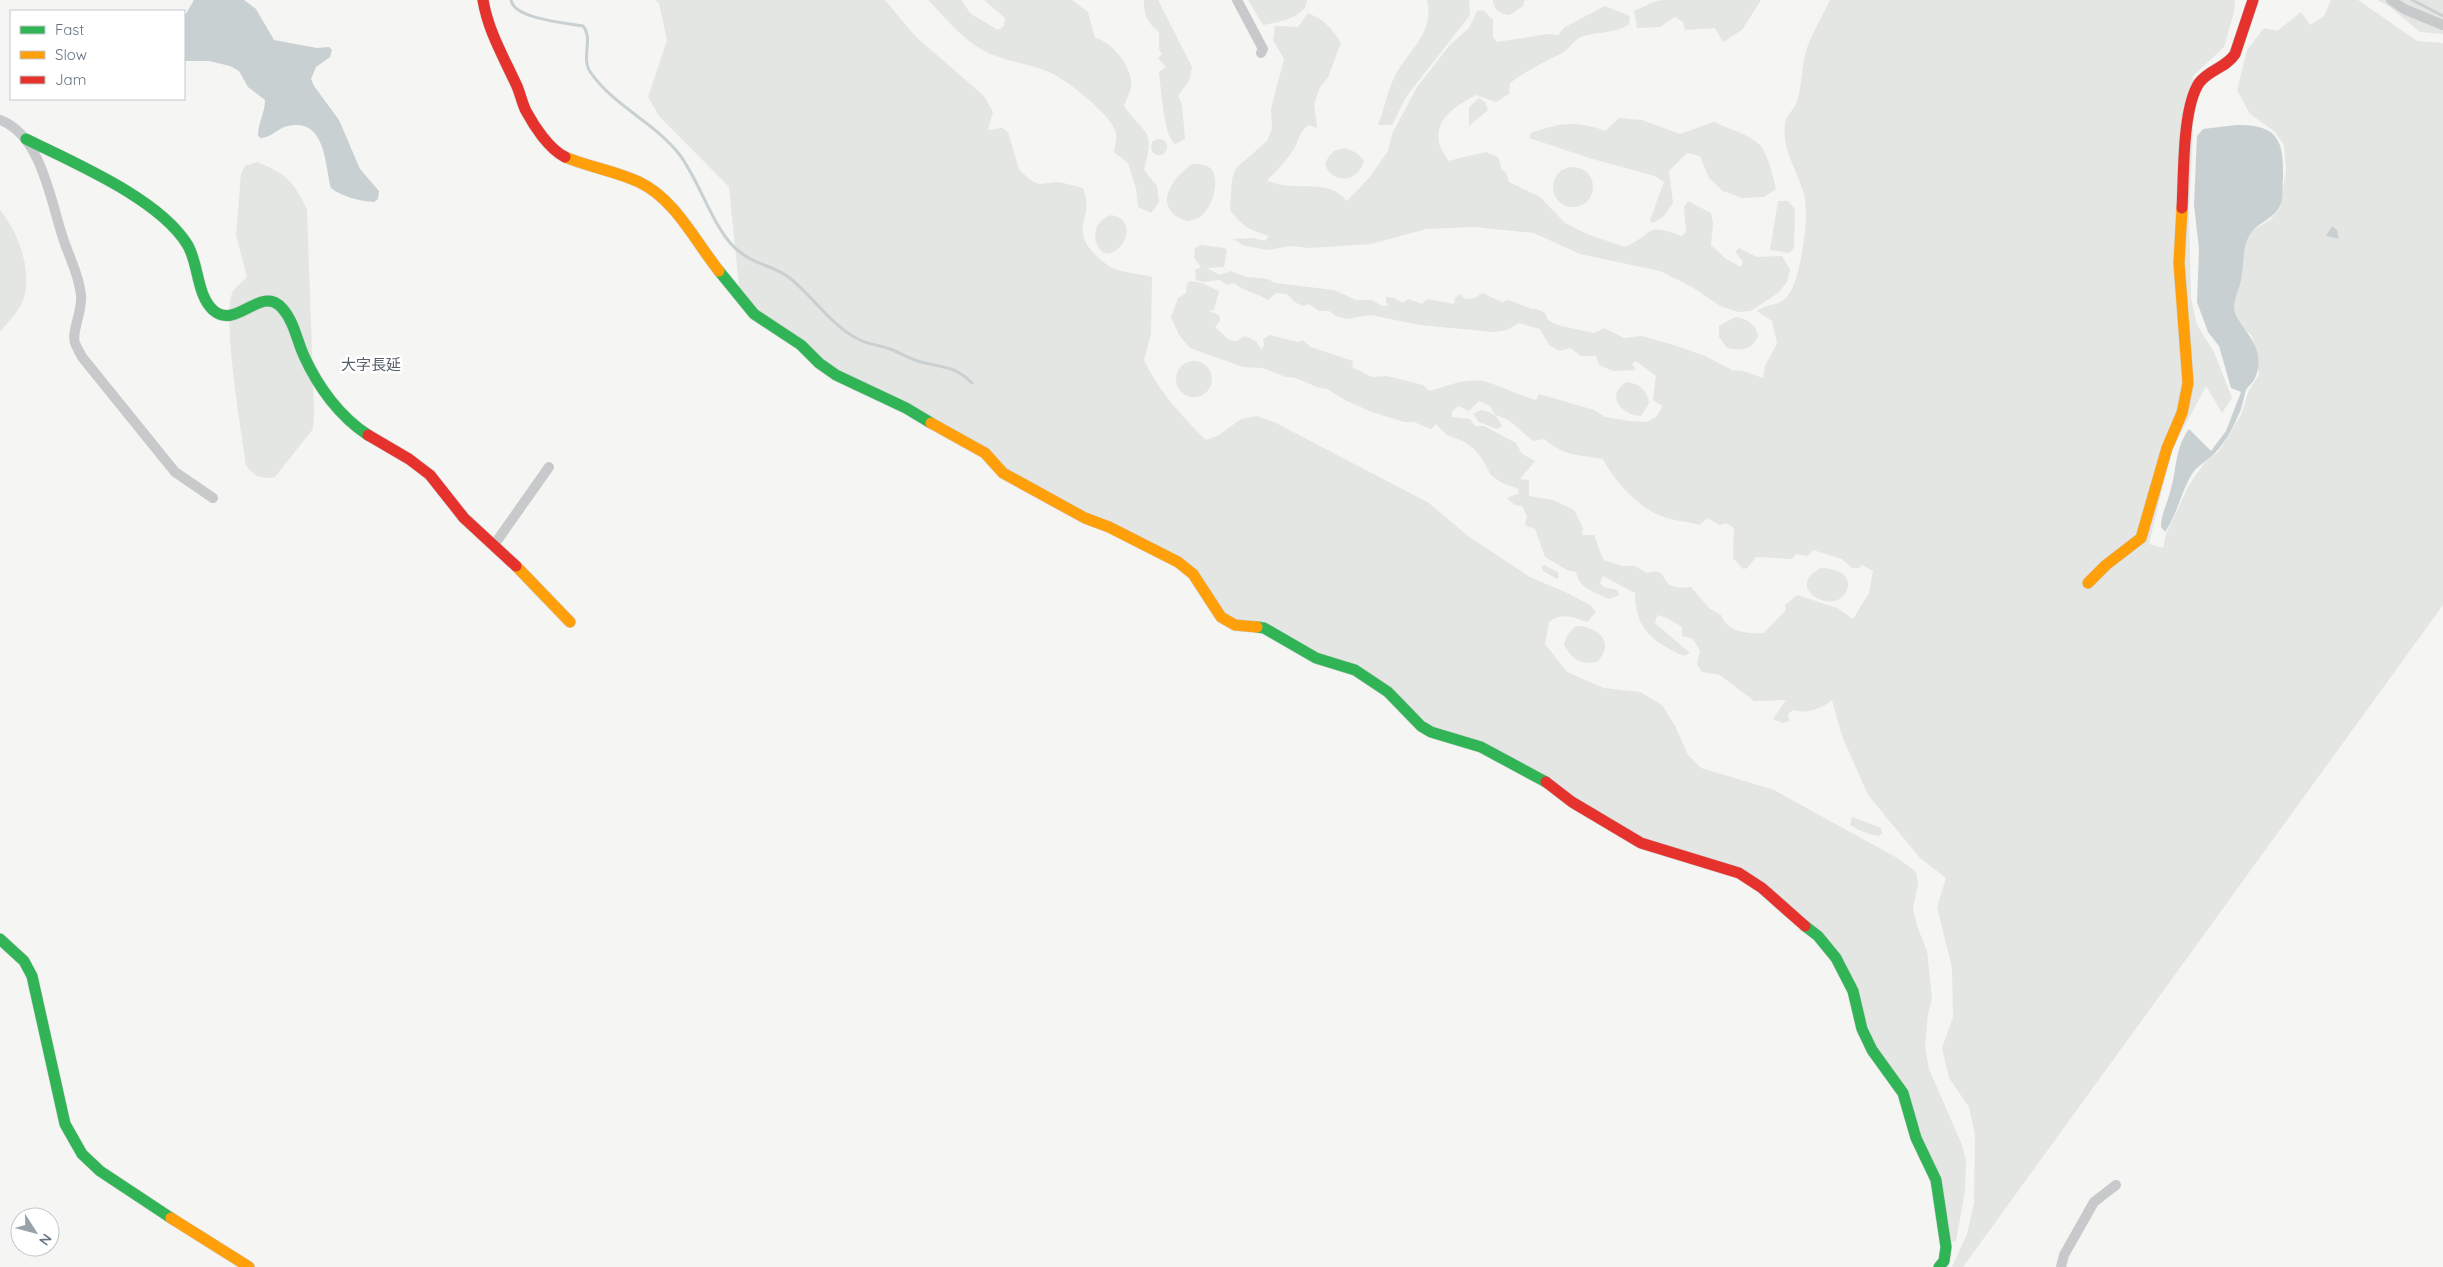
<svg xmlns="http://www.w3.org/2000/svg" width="2443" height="1267" viewBox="0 0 2443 1267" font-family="Quicksand,'Noto Sans JP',sans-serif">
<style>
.green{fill:#e3e6e2;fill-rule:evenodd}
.water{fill:#c9d0d2}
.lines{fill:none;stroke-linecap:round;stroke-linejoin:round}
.stream{stroke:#c9d0d2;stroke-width:3}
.fast-casing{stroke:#d1d1d2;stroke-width:12}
.slow-casing{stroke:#d1d1d2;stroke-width:12}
.jam-casing{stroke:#d1d1d2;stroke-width:12}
.street{stroke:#c7c9ca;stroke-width:10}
.fast{stroke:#30b455;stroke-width:11}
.slow{stroke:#ff9f0a;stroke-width:11}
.jam{stroke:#e5322d;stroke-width:11}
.labels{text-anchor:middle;stroke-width:5;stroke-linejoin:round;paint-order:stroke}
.quarter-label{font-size:15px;fill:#555f67;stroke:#fff}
</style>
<rect width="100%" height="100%" fill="#f5f5f4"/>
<g class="green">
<path d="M655,0H885L916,37L984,96L993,112L988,130L1002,128L1008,132L1019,169L1030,180L1039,184L1059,182L1083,188C1092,211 1081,215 1083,234C1084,247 1105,266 1117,270C1128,273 1140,274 1152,277L1151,334L1144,360C1158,390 1182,417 1206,440L1219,435L1241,419L1257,416L1276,423L1429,503L1468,536L1530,577L1567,593L1590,605L1596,612L1587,622C1573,617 1561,612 1549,622L1545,644L1567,672L1604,688L1640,692L1662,705L1675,726L1688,755L1701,768L1774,790L1899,859L1916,872L1918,884L1913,909L1917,926L1927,951L1932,998L1928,1014L1925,1046L1929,1069L1962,1145L1966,1160L1965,1191L1956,1241L1950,1243L1940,1178L1878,1053L1847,970L1768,887L1641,839L1579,802L1436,731L1396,695L1223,614L1198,574L1089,516L837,371L757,311L739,287L729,187L659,116L648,97L667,40L659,3Z"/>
<path d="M928,0H961L971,14L998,30L1004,26L1005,18L984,0H1072L1088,12L1095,38C1112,41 1134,69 1131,87C1130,93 1126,100 1124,106C1147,138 1155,127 1144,170L1157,186L1159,202L1151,213L1138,207L1136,188L1128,163L1114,152C1115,146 1117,139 1116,133C1112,115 1066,79 1049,72C1027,63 1002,61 981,49C960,37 945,17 928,0Z"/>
<path d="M1144,0H1158L1192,67L1190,79L1178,96L1182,105L1185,139L1175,144C1164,138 1161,87 1159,72L1166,67L1158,58L1162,54L1159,49V32C1148,24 1143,13 1144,0Z"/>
<path d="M1248,0H1307C1306,18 1278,22 1263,25Z"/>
<path d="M1427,0H1469L1470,15L1406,97L1392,125H1378C1384,110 1387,94 1393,80C1406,51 1435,36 1427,0Z"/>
<path d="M1493,0H1525L1523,6L1510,15C1501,14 1493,10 1493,0Z"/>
<polygon points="1663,0 1761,0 1742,30 1723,42 1715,28 1685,30 1683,22 1675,17 1660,27 1637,28 1634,11 1656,1"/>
<path d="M1830,0H2235L2234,12L2224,47L2193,76V131L2189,213L2191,298L2197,325L2214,352L2232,398L2222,413L2206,386L2171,452L2149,544L2163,548L2166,534L2189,485L2205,462L2219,451L2241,415L2249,390L2259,375L2252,336L2234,319L2232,308L2244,249L2250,232L2270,220L2280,208L2286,170L2284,145L2274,131L2250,114L2237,90L2247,50L2264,28L2277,31L2301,12L2310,25L2324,16L2331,0H2358L2417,41L2443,43V605L1963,1267H1952L1967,1234L1974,1203L1975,1134L1969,1107L1949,1078L1942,1048L1953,1017L1952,968L1937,907L1946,878L1920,858L1868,795L1842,736L1832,700C1821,709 1808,714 1793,710L1788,714L1789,721L1783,723L1773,719L1786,700L1754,701L1720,675L1702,672L1697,664L1700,651L1693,639L1682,636V627L1667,618L1657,615L1655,623L1690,653L1684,656C1653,642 1635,629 1635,593L1603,576L1600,583L1604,587L1617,590L1619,595L1609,599C1595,592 1579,589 1576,572L1567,570L1545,557L1535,529L1525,525L1527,516L1522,506L1515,505L1507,498L1518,494L1519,489L1500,482L1491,475L1481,457L1473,448L1463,441L1447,435L1436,424L1431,429L1414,422H1404L1372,412L1347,401L1327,389L1317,387L1296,378L1286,377L1263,368L1243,367L1190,348L1179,335L1171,317L1178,298L1186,293L1187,284L1190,281L1202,283L1219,291L1214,310L1209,311L1219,315L1220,321L1215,327L1229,340L1237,341L1245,336L1257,342L1261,349L1264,346L1263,339L1270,335L1298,342L1302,340L1311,347L1353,361L1352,367L1372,377L1387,376L1423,385L1429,391C1446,386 1469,377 1487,382C1504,387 1519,396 1536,400L1539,394L1594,410L1605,417L1629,421L1646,422L1656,417L1663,406L1653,400L1656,376L1636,361L1632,364L1636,370L1613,371L1599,365L1596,356H1581L1570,348L1559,351L1549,345L1540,329L1519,323L1507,330L1493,332L1420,325L1371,315L1347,319L1336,316L1329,311H1319L1309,304L1304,306L1296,303L1287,294L1276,293L1268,300C1257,293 1244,291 1234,283L1227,285L1220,280L1203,282L1196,280L1195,270L1201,267L1194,258L1195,248L1201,245L1225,248L1227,251L1224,267L1207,268L1220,275L1231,271L1246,277L1268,279L1275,283L1334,290L1356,300H1372L1382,306H1388L1386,302V297L1394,298L1403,303L1408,299L1422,304L1427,299L1454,304L1455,298L1460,294L1465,299L1475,298L1482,293L1502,302L1509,300L1532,309H1537L1545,313L1548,320L1557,325L1594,333L1604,328L1624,338L1642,336L1677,346L1705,356L1732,370L1743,371L1763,378L1765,366L1777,343L1772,321L1757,311C1766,303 1778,307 1787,297C1801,281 1810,214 1804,194C1797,170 1782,150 1785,124C1786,116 1795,108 1797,101C1802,86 1801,71 1805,55C1808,41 1823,15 1830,0ZM1479,401L1490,406L1495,415C1515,420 1517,430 1534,441L1544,439C1570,459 1574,453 1603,459C1615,482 1637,506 1661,516C1673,521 1687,521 1699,525L1708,518L1719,525L1726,523L1734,528L1733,558L1743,569L1747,568L1756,557L1792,559L1796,554L1807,556L1813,550L1842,559L1852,568H1859L1862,565L1873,571L1869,593L1853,619L1837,608L1797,595L1785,605L1786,610L1764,633C1747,634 1727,632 1721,615L1710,609L1691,587L1680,588L1669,585C1660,574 1665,569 1647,573L1635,566H1623L1604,560C1599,552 1598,544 1594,535H1582L1583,528L1574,510L1553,500L1529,496V480L1520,479L1535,461L1522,454L1516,443L1484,426H1475L1470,419L1452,417V412L1458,406L1469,411Z"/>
<polygon points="2377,0 2443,0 2443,34 2420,32 2390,7"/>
<path d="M1605,6L1630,16L1629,24C1616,34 1597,31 1581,37C1574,40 1570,48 1564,52C1545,62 1527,70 1510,83L1509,94L1496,102L1475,95C1458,106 1434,117 1439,143C1440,149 1446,155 1448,161L1486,152L1498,157L1502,170L1506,173L1509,182L1540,197L1565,223L1587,234L1625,247C1657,233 1642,222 1682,236L1686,231L1684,208L1688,201L1711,213L1713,223L1711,245L1726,259L1741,267L1743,262L1735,252L1739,248L1757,257L1782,256L1790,270L1787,282L1778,293L1751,311L1738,312L1720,306L1692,287L1660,271L1580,254L1534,233L1474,227L1426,229L1371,244L1310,248L1290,246L1268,250L1245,246L1233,239L1253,238L1265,241L1269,236C1250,230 1243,227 1230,210L1232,179L1236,168L1267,141L1272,129L1271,109L1284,59L1273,40L1275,26L1298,27L1308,13C1324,20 1332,28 1341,43L1328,77L1320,87L1314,104L1317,128L1308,125C1297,136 1300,138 1294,149C1286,161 1277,171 1267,180C1291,194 1328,176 1347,201L1369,178L1388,151L1392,134L1417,87L1449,46L1469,28L1477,11L1483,10L1493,20V37L1497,42L1548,34L1558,35L1565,27Z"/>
<polygon points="1479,98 1485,102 1488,110 1469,126 1469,107"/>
<path d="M1619,118L1642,120L1680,134L1714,122C1728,129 1749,134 1760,145C1767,152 1774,179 1776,189L1764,197L1742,198L1723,191L1709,178L1700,156L1687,153L1669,171L1673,203L1663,217L1653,223L1650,220L1664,182L1655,176L1589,158L1529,138L1531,133C1559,123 1577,120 1605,131Z"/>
<circle cx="1159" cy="147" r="8"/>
<path d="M1345,148L1355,152L1364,160C1360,181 1334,186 1325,165C1329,153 1333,150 1345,148Z"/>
<path d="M257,162C285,173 295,182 307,210L314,410L313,429L275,477C261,479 254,477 246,465C242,434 221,314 233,291C236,286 243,282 247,277L236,235L241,174L245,166Z"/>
<path d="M1193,164C1199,164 1206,164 1211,169C1221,180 1212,208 1201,216C1197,219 1191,220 1187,221C1151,210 1171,177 1193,164Z"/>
<circle cx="1573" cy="187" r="20"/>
<polygon points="1778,201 1788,201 1795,209 1794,248 1789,253 1770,250"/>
<path d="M0,210C19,233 33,272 23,301C18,312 8,322 0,332Z"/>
<path d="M1111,215C1148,222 1110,272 1098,246C1091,233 1097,220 1111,215Z"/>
<path d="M1735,317C1747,319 1755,323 1758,336C1752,350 1742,351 1727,348L1719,337V326Z"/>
<circle cx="1194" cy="379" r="18"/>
<path d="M1627,382C1640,384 1647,390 1649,403L1641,416C1620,415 1605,394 1627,382Z"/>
<path d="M1480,410C1491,411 1498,416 1502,426L1497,429L1479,422L1473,414Z"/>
<polygon points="1544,565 1558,572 1559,578 1557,579 1543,571 1542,567"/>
<path d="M1821,568C1837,568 1857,577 1844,595C1830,614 1784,587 1821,568Z"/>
<path d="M1576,626C1598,626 1616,643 1597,662C1580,665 1571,659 1564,644L1568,634Z"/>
<path d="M1852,817L1881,828L1882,833L1879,836C1869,835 1858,830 1850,825Z"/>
</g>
<g class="water">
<path d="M194,0H244L256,9L274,40L317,48L329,47L332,50L330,57L316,67L311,79L314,86L339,120L360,169L379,191L378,199L374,202C360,201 342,197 331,188C325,166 326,117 288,126C277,128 272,138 260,138L258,135C258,123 265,113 265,100L248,87L239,71L230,66L209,61H184V17Z"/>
<path d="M2236,125C2277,124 2284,139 2283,178C2282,187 2284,200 2279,208C2272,220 2256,223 2249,236C2242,249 2244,266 2241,280C2239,289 2235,297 2234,306C2233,326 2270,343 2255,378C2253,383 2248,386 2246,390C2244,396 2243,403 2241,409C2235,424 2226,442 2214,454C2207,461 2198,465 2192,474C2181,492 2177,515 2165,532L2161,527C2161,514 2168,502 2171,489C2177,467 2175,448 2189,429L2211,451L2226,431L2241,392L2231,388L2219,346L2208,332L2197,302L2199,249L2194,205L2197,136L2203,129Z"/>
<polygon points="2332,226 2337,230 2339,239 2326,236"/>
</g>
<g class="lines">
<g class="stream">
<path d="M511,0C514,19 566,23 583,26C594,39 580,59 591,73C614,106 655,123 679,154C701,182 714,234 741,253C756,265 776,266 791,279C814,298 831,325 858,339C867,344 877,345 887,348C900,352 912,361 925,363C946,368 956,367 972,383"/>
<polyline points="2412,0 2443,16"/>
</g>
<defs>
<g id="fast">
<path d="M26,139C74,163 158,198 187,244C199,263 196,294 213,310C236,331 261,284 282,308C294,321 297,341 304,356C318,387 340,417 368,435"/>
<polyline points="719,271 754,314 801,345 819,363 836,375 906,408 931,423"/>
<polyline points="1257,627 1264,628 1316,658 1355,670 1388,692 1421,726 1431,732 1481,747 1546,782"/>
<polyline points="1805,926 1818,936 1836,958 1853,991 1862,1029 1872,1050 1903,1093 1916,1138 1936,1180 1946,1247 1944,1261 1939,1267"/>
<polyline points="0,939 24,961 32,976 65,1124 82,1154 100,1171 171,1218"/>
</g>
<g id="slow">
<path d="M565,157C589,167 615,171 639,182C675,199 695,241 719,271"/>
<polyline points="931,423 985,453 1003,473 1085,518 1109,527 1178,562 1193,574 1221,617 1235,625 1257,627"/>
<polyline points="516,566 570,622"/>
<polyline points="2088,583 2106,565 2141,538 2167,448 2182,413 2188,383 2179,263 2182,208"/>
<polyline points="171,1218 249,1267"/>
</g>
<g id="jam">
<path d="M483,0C488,30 502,54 515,82C520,91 521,101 526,111C534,126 549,149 565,157"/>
<path d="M2182,208C2184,175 2182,109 2199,83C2208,70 2226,68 2235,54L2253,0"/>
<polyline points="368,435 409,459 430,475 464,518 516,566"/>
<polyline points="1546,782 1572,802 1641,843 1739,873 1762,888 1805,926"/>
</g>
</defs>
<use href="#fast" class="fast-casing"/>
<use href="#slow" class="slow-casing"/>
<use href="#jam" class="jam-casing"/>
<g class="street">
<polyline points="1237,0 1263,49 1261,53"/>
<polyline points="2391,0 2404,9 2443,25"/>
<path d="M0,120C42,135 51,204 64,241C70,259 79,275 81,295C83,310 71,332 75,343C77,348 80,353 82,357L175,472L213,498"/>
<polyline points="494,545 549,467"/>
<polyline points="2061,1267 2064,1255 2094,1202 2116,1185"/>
</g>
<use href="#fast" class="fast"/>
<use href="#slow" class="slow"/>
<use href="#jam" class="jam"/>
</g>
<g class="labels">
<g class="quarter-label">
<text x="371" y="370">大字長延</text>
</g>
</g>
<rect x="10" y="10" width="175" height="90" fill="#ffffff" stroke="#c3c8cd"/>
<rect x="20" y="26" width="25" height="8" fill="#30b455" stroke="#c3c8cd"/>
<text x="55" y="35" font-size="15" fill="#687581">Fast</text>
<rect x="20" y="51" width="25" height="8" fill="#ff9f0a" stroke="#c3c8cd"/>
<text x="55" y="60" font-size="15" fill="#687581">Slow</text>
<rect x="20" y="76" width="25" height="8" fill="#e5322d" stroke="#c3c8cd"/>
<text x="55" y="85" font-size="15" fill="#687581">Jam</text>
<g transform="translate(35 1232) rotate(126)"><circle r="24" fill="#ffffff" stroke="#c3c8cd"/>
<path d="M0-4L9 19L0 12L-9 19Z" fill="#99a2a9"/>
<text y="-8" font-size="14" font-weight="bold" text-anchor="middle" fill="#687581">N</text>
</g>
</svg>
